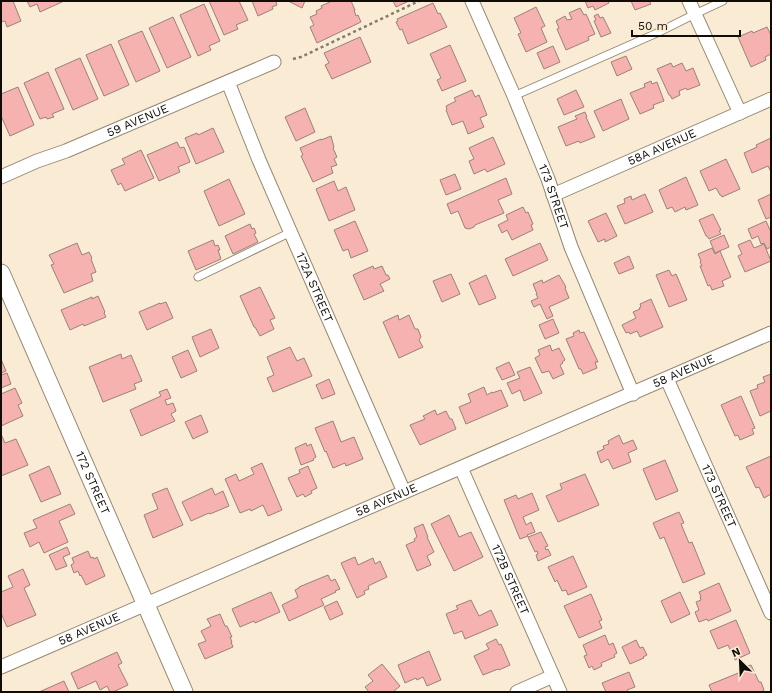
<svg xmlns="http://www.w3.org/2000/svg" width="772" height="693" viewBox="0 0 772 693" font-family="'Work Sans',sans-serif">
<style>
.building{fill:#f5b2ae;stroke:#9b807e}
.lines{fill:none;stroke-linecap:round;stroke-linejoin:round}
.service-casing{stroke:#958873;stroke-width:9}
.minor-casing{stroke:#958873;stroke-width:15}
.tertiary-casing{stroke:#958873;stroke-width:19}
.path{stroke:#847b6c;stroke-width:2.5;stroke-dasharray:3 3;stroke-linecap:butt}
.service{stroke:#fff;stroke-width:7}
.minor{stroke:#fff;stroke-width:13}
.tertiary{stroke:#fff;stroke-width:17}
.labels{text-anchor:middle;stroke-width:3;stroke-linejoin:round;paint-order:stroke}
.street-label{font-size:12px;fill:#110d06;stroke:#f9ebd4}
</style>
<rect width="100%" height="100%" fill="#f9ebd4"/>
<g class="building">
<polygon points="1,1 13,1 21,21 7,27 5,21 1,22"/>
<polygon points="27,1 64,1 40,12 37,4 30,7"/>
<polygon points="209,1 239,1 248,20 236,25 238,29 224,35"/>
<polygon points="252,1 279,1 276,2 277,5 272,7 273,9 258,16"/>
<polygon points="288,1 305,1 302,8"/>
<polygon points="330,1 351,1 355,10 354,10 356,16 358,15 361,22 317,43 310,27 314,25 310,17 317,14 316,11 322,8 321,6 330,2"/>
<polygon points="393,1 409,1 396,7"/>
<polygon points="585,1 608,1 609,3 595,10 593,6 588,8"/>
<polygon points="631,1 649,1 651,4 635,10"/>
<polygon points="433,3 438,14 440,13 447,27 408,44 402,29 400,30 396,22 398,21 397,19"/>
<polygon points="204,4 220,41 209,46 211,50 198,56 180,15"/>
<polygon points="536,7 545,26 541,28 547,42 526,52 518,34 521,33 514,18"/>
<polygon points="580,8 584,15 586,14 595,34 588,37 589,40 566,50 557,29 559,28 556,21 565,16 567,20 572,19 569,13"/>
<polygon points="598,14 600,18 603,17 611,33 601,37 594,21 596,20 594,16"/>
<polygon points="173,17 191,57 167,68 149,28"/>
<polygon points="767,27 771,35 771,54 765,57 766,60 751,67 738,37 752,31 753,33"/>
<polygon points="142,31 160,71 136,82 118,41"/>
<polygon points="360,37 371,62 332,79 325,65 329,63 324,53"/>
<polygon points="111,44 129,85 104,96 86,55"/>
<polygon points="450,45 466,81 442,91 437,80 441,78 430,54"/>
<polygon points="553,46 560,62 544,69 537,53"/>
<polygon points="626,56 632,69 617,76 611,62"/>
<polygon points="80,58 98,99 73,110 55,69"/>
<polygon points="671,63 673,67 682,63 686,71 693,68 700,85 687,90 686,88 679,91 680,95 672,99 670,95 669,95 657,69"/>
<polygon points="48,72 64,109 52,114 54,117 47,119 46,117 40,119 24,83"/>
<polygon points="651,81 652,84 657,82 664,101 653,105 654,108 640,114 630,93 645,87 644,84"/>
<polygon points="18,87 34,125 10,136 1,116 1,94"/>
<polygon points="472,90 475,97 479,95 487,115 480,118 484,127 468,134 463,121 452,125 446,110 447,109 446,106 456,101 454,98"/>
<polygon points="576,90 584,107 564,115 557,99"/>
<polygon points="621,99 629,119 603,131 594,111"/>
<polygon points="305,108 315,132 296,141 285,117"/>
<polygon points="585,112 587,117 586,117 595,137 580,143 579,141 566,146 558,127 577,119 575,116"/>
<polygon points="213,128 224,152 196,164 185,138 197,133 198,135"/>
<polygon points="331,136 334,147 333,148 337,157 334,159 337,165 331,167 333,173 313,182 301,156 303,155 300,148 321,139 321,140"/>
<polygon points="493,137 505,164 487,172 485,169 474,174 469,161 474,159 469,148"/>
<polygon points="771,138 771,172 768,166 752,173 744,153 757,147 756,145"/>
<polygon points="177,142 180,148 184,147 190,162 178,167 180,172 159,181 147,155"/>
<polygon points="141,150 154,178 125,191 121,183 118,185 111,170 125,164 122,159"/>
<polygon points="726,159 740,189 722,197 721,195 720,195 716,188 709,191 700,171"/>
<polygon points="455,174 461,189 446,195 440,180"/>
<polygon points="686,177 698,205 686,210 685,207 675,212 672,207 667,209 659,190"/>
<polygon points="506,178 512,194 498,200 504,213 475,225 474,227 469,229 465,228 458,211 451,214 447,204"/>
<polygon points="229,179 245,214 219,226 204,191"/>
<polygon points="334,181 338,191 346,187 355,210 329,221 316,189"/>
<polygon points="645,194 653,212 625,224 617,206 625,203 624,199 631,196 632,200"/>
<polygon points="771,194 771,217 766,219 758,200"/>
<polygon points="523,207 526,213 528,212 533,224 531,225 533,230 512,240 507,230 502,233 498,225 508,220 506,215"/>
<polygon points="606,213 617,236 605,242 605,239 598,242 588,221"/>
<polygon points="713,214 721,230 719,231 721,234 709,239 707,236 706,236 699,220"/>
<polygon points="355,221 368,251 351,258 348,249 343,251 334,230"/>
<polygon points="766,221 771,232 771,247 767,249 764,243 761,244 758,236 752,239 748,229"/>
<polygon points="250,224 252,229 254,228 256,233 254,234 258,242 233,254 225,236"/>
<polygon points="724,235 729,247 715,253 710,241"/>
<polygon points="213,240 215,246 218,245 220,250 218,250 221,259 196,270 188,251"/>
<polygon points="750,240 754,248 764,244 771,261 745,272 738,256 742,254 738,245"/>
<polygon points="77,243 82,255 89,252 92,258 91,259 96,272 91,274 93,281 64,293 51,265 54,264 49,255"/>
<polygon points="540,243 548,260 513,276 505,259"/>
<polygon points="712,248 715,254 720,251 731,277 722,281 724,286 712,290 710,285 708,286 700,266 702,266 700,262 701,261 698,254"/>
<polygon points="629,256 634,268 619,274 614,263"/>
<polygon points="373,266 374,269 382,266 386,275 388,275 390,279 380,284 384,291 364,300 353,275"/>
<polygon points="669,270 672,276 676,274 687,300 669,307 656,275"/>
<polygon points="451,274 460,294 442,302 433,281"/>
<polygon points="486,275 496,298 479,305 469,283"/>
<polygon points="559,275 566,287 565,288 569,298 549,307 553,316 547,319 540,304 534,307 531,301 538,298 536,294 537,294 533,284 542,280 543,283"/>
<polygon points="260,287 275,318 270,320 274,329 260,336 255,327 254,327 240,296"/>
<polygon points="98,296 105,312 104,313 106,317 84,326 83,324 70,330 61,310 92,297 92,299"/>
<polygon points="651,299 663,327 640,337 637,331 630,334 629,332 626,333 622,325 636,318 633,312 640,309 639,308 641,307 640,304"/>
<polygon points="166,302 173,318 147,330 139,312 160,303 160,304"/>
<polygon points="398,315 399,320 409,315 415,329 418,329 421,337 419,340 423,347 399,358 383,322"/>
<polygon points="553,319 559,333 545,339 539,325"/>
<polygon points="211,329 219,348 200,357 192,337"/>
<polygon points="579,330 580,333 584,332 598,362 595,362 597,368 583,374 581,369 579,369 566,339 574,336 573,333"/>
<polygon points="550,345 552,351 559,348 565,360 562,362 563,363 560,365 564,374 553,379 549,371 542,373 535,358 540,355 538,350"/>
<polygon points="290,347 297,361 304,358 312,376 273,392 267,378 274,375 267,357"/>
<polygon points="188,350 197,371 181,378 172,357"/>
<polygon points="121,354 122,359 131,355 142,381 134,384 136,389 103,402 89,367"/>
<polygon points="1,359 6,371 1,373"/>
<polygon points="509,362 515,375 502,380 496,368"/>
<polygon points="530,367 542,393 524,401 520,390 512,394 507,383 520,378 517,372"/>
<polygon points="7,373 11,384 1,388 1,375"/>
<polygon points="771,374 771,411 760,416 750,391 758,388 757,385 765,382 763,377"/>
<polygon points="329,379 335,394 322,399 316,385"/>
<polygon points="484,387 487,395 492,392 492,393 501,390 508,406 466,424 459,407 471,402 468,394"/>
<polygon points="15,388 22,403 18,405 23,416 1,426 1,394"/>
<polygon points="167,389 171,398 165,400 167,405 173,403 176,411 171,414 175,421 141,436 130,410 161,396 159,392"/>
<polygon points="741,396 755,428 752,429 754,434 740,440 738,435 735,436 721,405"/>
<polygon points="435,410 437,415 446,411 450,419 452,419 456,429 420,445 410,425 425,419 423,416"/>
<polygon points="201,415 208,432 193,439 185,422"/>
<polygon points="333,421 341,442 354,437 363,459 346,466 345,463 333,468 326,451 325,452 315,428"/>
<polygon points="1,434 5,443 16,439 28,465 1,476"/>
<polygon points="619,435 623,444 633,440 637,449 628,453 631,462 613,469 608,459 601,463 597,452 604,449 603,446 609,444 608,441"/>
<polygon points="306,443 307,446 311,444 316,457 313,459 314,460 301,465 295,448"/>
<polygon points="771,456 771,494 764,498 759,487 756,488 746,467"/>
<polygon points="665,460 678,491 656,500 643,469"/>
<polygon points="262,463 282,510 268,516 263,505 251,511 250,509 240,513 225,479 236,474 239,481 254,474 251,468"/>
<polygon points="49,466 61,494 41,502 29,475"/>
<polygon points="308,466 317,488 311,491 312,493 305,497 303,494 297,497 288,478 300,473 299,470"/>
<polygon points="585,474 599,505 558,522 546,496 562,489 560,484"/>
<polygon points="167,488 183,525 153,538 144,515 158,509 152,494"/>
<polygon points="212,488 215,495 223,491 229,506 210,514 209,513 191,521 182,502"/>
<polygon points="532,493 539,510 523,517 526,525 531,522 535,532 527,535 528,536 520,539 504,500 516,495 518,499"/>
<polygon points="70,504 75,514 59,521 68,542 44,553 39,542 30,547 24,533 37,528 33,520"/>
<polygon points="679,512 684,523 681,524 689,543 692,542 705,574 683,583 664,537 660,539 653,523"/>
<polygon points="449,515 459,537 471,532 483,557 454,571 431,524"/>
<polygon points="423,524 428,537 427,537 434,552 427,556 431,565 417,571 406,545 415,541 414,539 417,537 414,528"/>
<polygon points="541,532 548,546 545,547 546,550 548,549 551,555 538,561 536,555 538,554 537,551 535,552 528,537"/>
<polygon points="67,547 70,554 63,557 67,566 56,570 49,555"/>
<polygon points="88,551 91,558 93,557 94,559 97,557 105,576 86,585 81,575 80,576 78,571 74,573 71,565 74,563 72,558"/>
<polygon points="573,556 587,587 568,595 566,590 562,591 557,580 555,582 548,567"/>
<polygon points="355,557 358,565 373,558 375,564 380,561 387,577 368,586 369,589 364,591 365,594 357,598 341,563"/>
<polygon points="23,569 30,585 24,588 36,615 7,627 1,613 1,592 13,587 8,576"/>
<polygon points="328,575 331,581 335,579 340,589 335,591 336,592 321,599 324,605 289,621 282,605 298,597 295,590 299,588 299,587"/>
<polygon points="719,583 731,611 708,621 707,619 699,622 695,612 699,610 696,602 701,600 700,597 701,597 699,592"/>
<polygon points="271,592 280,612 255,623 254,621 240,627 232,609"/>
<polygon points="680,592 690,614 671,623 661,601"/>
<polygon points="591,594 602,620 599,621 602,628 579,638 564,606"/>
<polygon points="471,600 479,616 491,610 498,625 465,639 462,631 454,634 446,614 458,609 456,606"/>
<polygon points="337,601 343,614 330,620 324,607"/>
<polygon points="220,614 225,626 227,626 232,637 230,637 232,642 231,642 233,647 205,659 198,644 206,641 201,631 211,626 207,619"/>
<polygon points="736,620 750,653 735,660 728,645 718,649 710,631"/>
<polygon points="605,635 609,645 613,643 617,653 614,655 615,657 601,663 602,666 594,670 592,666 589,668 584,656 587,655 583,645"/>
<polygon points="496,639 499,645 501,644 510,665 499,670 498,669 483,675 474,656 489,649 486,644"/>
<polygon points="636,640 640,648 643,647 647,655 643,657 644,658 630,664 622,647"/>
<polygon points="429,651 441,680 427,686 423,677 417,680 416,678 405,683 398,665"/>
<polygon points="117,652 122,663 118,665 128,685 113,692 110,692 107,686 100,690 96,681 78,689 71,673"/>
<polygon points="382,664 400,686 393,692 369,692 365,687 373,681 368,675"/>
<polygon points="751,665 759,682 761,682 764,690 761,692 712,692 709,685 748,669 747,666"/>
<polygon points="629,672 635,687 627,690 628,692 606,692 602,683"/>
<polygon points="64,681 69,692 39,692"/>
</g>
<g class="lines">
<defs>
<g id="service">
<polyline points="514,96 657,33 695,14 723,1"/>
<polyline points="198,277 291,232"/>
</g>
<g id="minor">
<path id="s1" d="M472,1L514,96L548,179L571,247L633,394"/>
<polyline points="689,1 740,113"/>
<path id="s2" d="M228,82L259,160L404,492"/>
<path id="s3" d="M1,177L37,161L66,151L274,62"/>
<path id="s4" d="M553,195L771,99"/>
<path id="s5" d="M667,379L771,613"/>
<path id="s6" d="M461,468L560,692"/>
<path id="s7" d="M1,667L771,333"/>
<polyline points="517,692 553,676"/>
</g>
<g id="tertiary">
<path id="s8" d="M1,273L184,692"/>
</g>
</defs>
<use href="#service" class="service-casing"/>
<use href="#minor" class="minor-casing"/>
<use href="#tertiary" class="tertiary-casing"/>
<polyline class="path" points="293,59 301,57 419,1"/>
<use href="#service" class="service"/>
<use href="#minor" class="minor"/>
<use href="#tertiary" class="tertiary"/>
</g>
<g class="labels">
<g class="street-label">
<text dy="4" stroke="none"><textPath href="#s3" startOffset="148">59 AVENUE</textPath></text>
<text dy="4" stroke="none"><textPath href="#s4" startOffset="119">58A AVENUE</textPath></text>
<text dy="4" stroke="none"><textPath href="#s1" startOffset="212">173 STREET</textPath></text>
<text dy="4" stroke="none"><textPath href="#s2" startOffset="223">172A STREET</textPath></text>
<text dy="4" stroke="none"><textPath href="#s7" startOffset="744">58 AVENUE</textPath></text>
<text dy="4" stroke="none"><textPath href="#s8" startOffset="229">172 STREET</textPath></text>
<text dy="4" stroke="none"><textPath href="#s5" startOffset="128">173 STREET</textPath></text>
<text dy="4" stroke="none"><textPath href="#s7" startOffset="420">58 AVENUE</textPath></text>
<text dy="4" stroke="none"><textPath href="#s6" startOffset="122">172B STREET</textPath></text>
<text dy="4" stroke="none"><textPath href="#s7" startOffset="96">58 AVENUE</textPath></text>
</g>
</g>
<rect width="772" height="693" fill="none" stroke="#110d06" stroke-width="4"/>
<g transform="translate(740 661) rotate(336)" stroke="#f9ebd4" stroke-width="3" paint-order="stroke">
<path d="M0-3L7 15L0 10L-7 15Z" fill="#110d06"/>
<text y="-6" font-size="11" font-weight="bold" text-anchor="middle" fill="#110d06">N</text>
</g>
<path d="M632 30v6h108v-6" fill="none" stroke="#110d06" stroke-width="2"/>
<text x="638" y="30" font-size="12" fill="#110d06" stroke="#f9ebd4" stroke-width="3" paint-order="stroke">50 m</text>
</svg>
